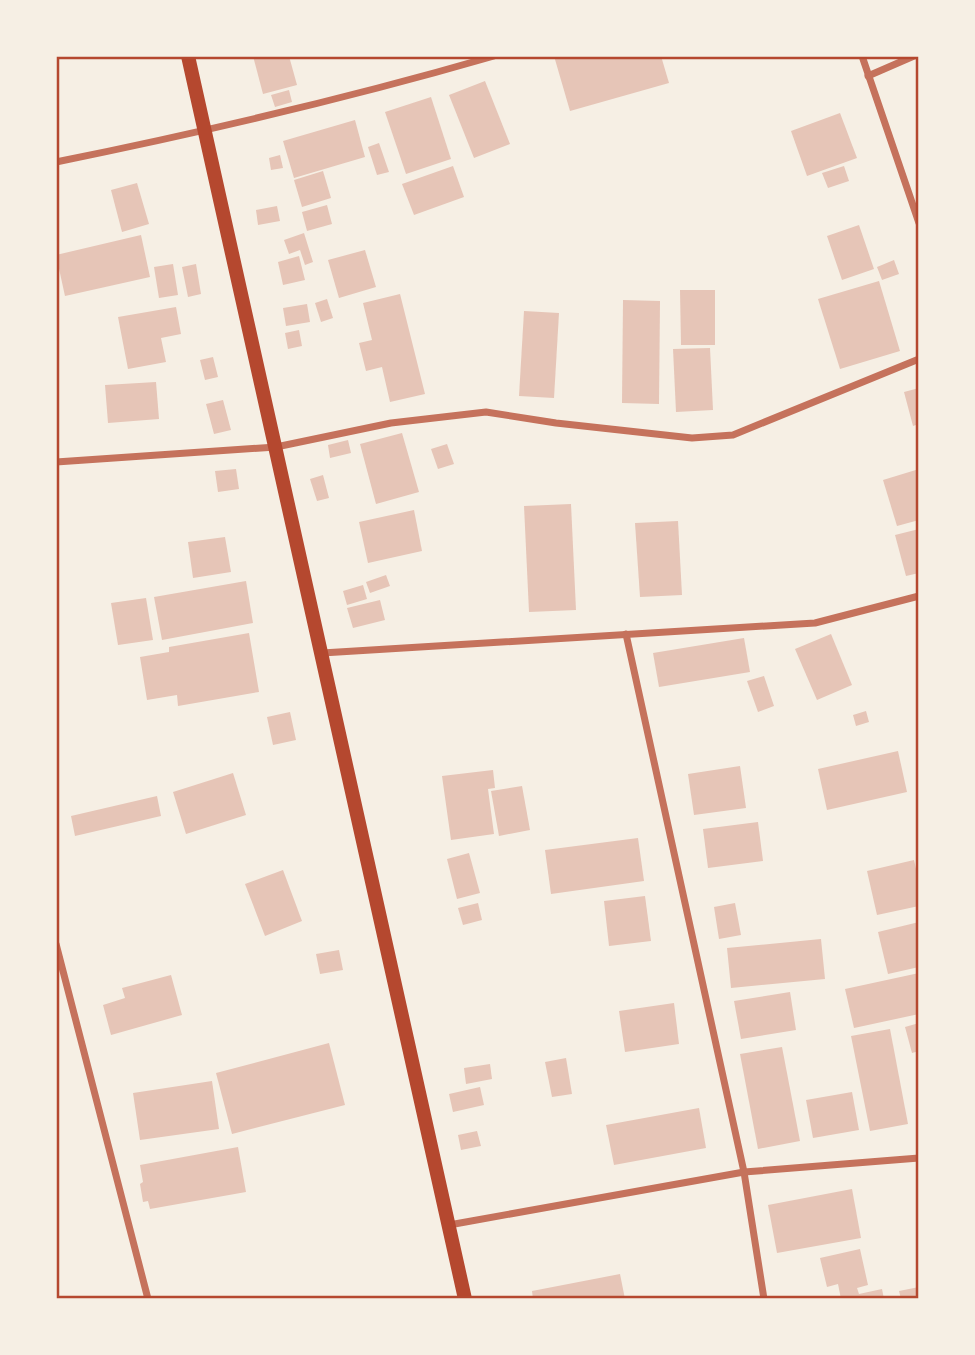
<svg xmlns="http://www.w3.org/2000/svg" width="975" height="1355" viewBox="0 0 975 1355" font-family="'Nunito Sans',sans-serif">
<style>
.building{fill:#e6c5b7}
.lines{fill:none;stroke-linecap:round;stroke-linejoin:round}
.minor{stroke:#c5725c;stroke-width:7}
.secondary{stroke:#b5482f;stroke-width:14}
.neatline{fill:none;stroke:#b5482f;stroke-width:2.5}
</style>
<rect width="100%" height="100%" fill="#f6efe4"/>
<g class="building">
<polygon points="253,56 289,56 297,85 263,94"/>
<polygon points="554,56 661,56 669,83 570,111"/>
<polygon points="485,81 510,144 474,158 449,95"/>
<polygon points="289,90 292,102 275,107 271,95"/>
<polygon points="431,97 451,159 406,174 385,112"/>
<polygon points="840,113 857,158 807,176 791,131"/>
<polygon points="355,120 365,157 294,178 283,141"/>
<polygon points="379,143 389,172 377,175 368,147"/>
<polygon points="280,155 283,168 271,170 269,158"/>
<polygon points="453,166 464,197 414,215 402,184"/>
<polygon points="844,166 849,181 828,188 822,173"/>
<polygon points="323,171 331,198 302,207 294,180"/>
<polygon points="137,183 149,224 122,232 111,190"/>
<polygon points="327,205 332,224 307,231 302,212"/>
<polygon points="277,206 280,221 258,225 256,210"/>
<polygon points="859,225 874,269 842,280 827,236"/>
<polygon points="304,233 313,262 305,265 300,250 289,254 284,240"/>
<polygon points="141,235 150,277 65,296 56,255"/>
<polygon points="365,250 376,287 339,298 328,260"/>
<polygon points="299,256 305,280 283,285 278,262"/>
<polygon points="894,260 899,274 882,280 877,267"/>
<polygon points="173,264 178,295 159,298 154,267"/>
<polygon points="196,264 201,294 188,297 182,267"/>
<polygon points="879,281 900,351 840,369 818,299"/>
<polygon points="680,290 715,290 715,345 681,345"/>
<polygon points="400,294 425,394 390,402 382,367 366,371 359,343 372,340 363,303"/>
<polygon points="327,299 333,318 321,322 315,303"/>
<polygon points="623,300 660,301 659,404 622,403"/>
<polygon points="307,304 310,322 286,326 283,308"/>
<polygon points="176,307 181,334 161,338 166,362 128,369 118,317"/>
<polygon points="524,311 559,313 554,398 519,396"/>
<polygon points="299,330 302,346 288,349 285,333"/>
<polygon points="710,348 713,410 676,412 673,349"/>
<polygon points="213,357 218,377 205,380 200,360"/>
<polygon points="156,382 159,419 108,423 105,385"/>
<polygon points="919,388 919,424 913,426 904,392"/>
<polygon points="223,400 231,430 214,434 206,404"/>
<polygon points="402,433 419,492 376,504 360,444"/>
<polygon points="348,440 351,453 330,458 328,445"/>
<polygon points="447,444 454,464 438,469 431,449"/>
<polygon points="236,469 239,489 218,492 215,471"/>
<polygon points="919,469 919,520 897,526 883,480"/>
<polygon points="323,475 329,498 317,501 310,479"/>
<polygon points="571,504 576,610 529,612 524,506"/>
<polygon points="414,510 422,551 368,563 359,522"/>
<polygon points="678,521 682,595 640,597 635,523"/>
<polygon points="919,529 919,573 906,576 895,535"/>
<polygon points="225,537 231,572 193,578 188,542"/>
<polygon points="386,575 390,586 370,593 366,582"/>
<polygon points="246,581 253,623 162,640 154,597"/>
<polygon points="363,585 367,599 347,605 343,591"/>
<polygon points="146,598 153,640 118,645 111,603"/>
<polygon points="380,600 385,620 353,628 347,608"/>
<polygon points="249,633 259,692 178,706 177,695 147,700 140,657 169,652 169,647"/>
<polygon points="831,634 852,685 817,700 795,649"/>
<polygon points="744,638 750,672 659,687 653,653"/>
<polygon points="764,676 774,706 758,712 747,681"/>
<polygon points="866,711 869,722 856,726 853,715"/>
<polygon points="290,712 296,740 273,745 267,717"/>
<polygon points="898,751 907,792 827,810 818,769"/>
<polygon points="740,766 746,808 694,815 688,774"/>
<polygon points="493,770 495,788 488,789 494,834 451,840 442,776"/>
<polygon points="233,773 246,815 186,834 173,792"/>
<polygon points="522,786 530,830 499,836 491,791"/>
<polygon points="157,796 161,816 75,836 71,816"/>
<polygon points="758,822 763,861 708,868 703,829"/>
<polygon points="638,838 644,881 551,894 545,850"/>
<polygon points="469,853 480,893 457,899 447,859"/>
<polygon points="914,860 919,882 919,906 877,915 867,871"/>
<polygon points="283,870 302,921 265,936 245,884"/>
<polygon points="645,896 651,941 609,946 604,901"/>
<polygon points="478,903 482,920 463,925 458,908"/>
<polygon points="735,903 741,935 719,939 714,907"/>
<polygon points="919,922 919,967 888,974 878,932"/>
<polygon points="821,939 825,979 731,988 727,948"/>
<polygon points="339,950 343,970 320,974 316,954"/>
<polygon points="919,973 919,1014 854,1028 845,989"/>
<polygon points="171,975 182,1015 111,1035 103,1005 125,998 122,988"/>
<polygon points="790,992 796,1030 741,1039 734,1001"/>
<polygon points="674,1003 679,1044 625,1052 619,1011"/>
<polygon points="919,1023 919,1051 912,1053 905,1027"/>
<polygon points="890,1029 908,1124 870,1131 851,1036"/>
<polygon points="329,1043 345,1105 232,1134 216,1073"/>
<polygon points="782,1047 800,1141 758,1149 740,1054"/>
<polygon points="566,1058 572,1094 552,1097 545,1062"/>
<polygon points="490,1064 492,1079 466,1084 464,1068"/>
<polygon points="212,1081 219,1129 140,1140 133,1093"/>
<polygon points="480,1087 484,1105 453,1112 449,1094"/>
<polygon points="852,1092 859,1130 813,1138 806,1100"/>
<polygon points="699,1108 706,1148 614,1165 606,1125"/>
<polygon points="477,1131 481,1146 461,1150 458,1135"/>
<polygon points="238,1147 246,1192 150,1209 148,1201 143,1202 140,1184 143,1182 140,1165"/>
<polygon points="852,1189 861,1238 777,1253 768,1205"/>
<polygon points="860,1249 868,1285 857,1288 859,1294 882,1289 884,1299 841,1299 838,1284 827,1287 820,1258"/>
<polygon points="620,1274 625,1299 533,1299 532,1291"/>
<polygon points="919,1287 919,1299 901,1299 899,1291"/>
</g>
<g class="lines">
<g class="minor">
<polyline points="862,56 919,223"/>
<polyline points="868,76 914,56"/>
<path d="M56,162C204,132 349,98 494,56"/>
<polyline points="56,462 276,447 391,423 486,412 556,423 692,438 733,435 919,359"/>
<polyline points="626,634 744,1172 764,1299"/>
<polyline points="322,653 815,623 919,596"/>
<polyline points="56,944 148,1299"/>
<polyline points="449,1225 744,1172 919,1158"/>
</g>
<polyline class="secondary" points="188,56 465,1299"/>
</g>
<rect width="975" height="1355" fill="none" stroke="#f6efe4" stroke-width="116"/>
<rect x="58" y="58" width="859" height="1239" class="neatline"/>
</svg>
